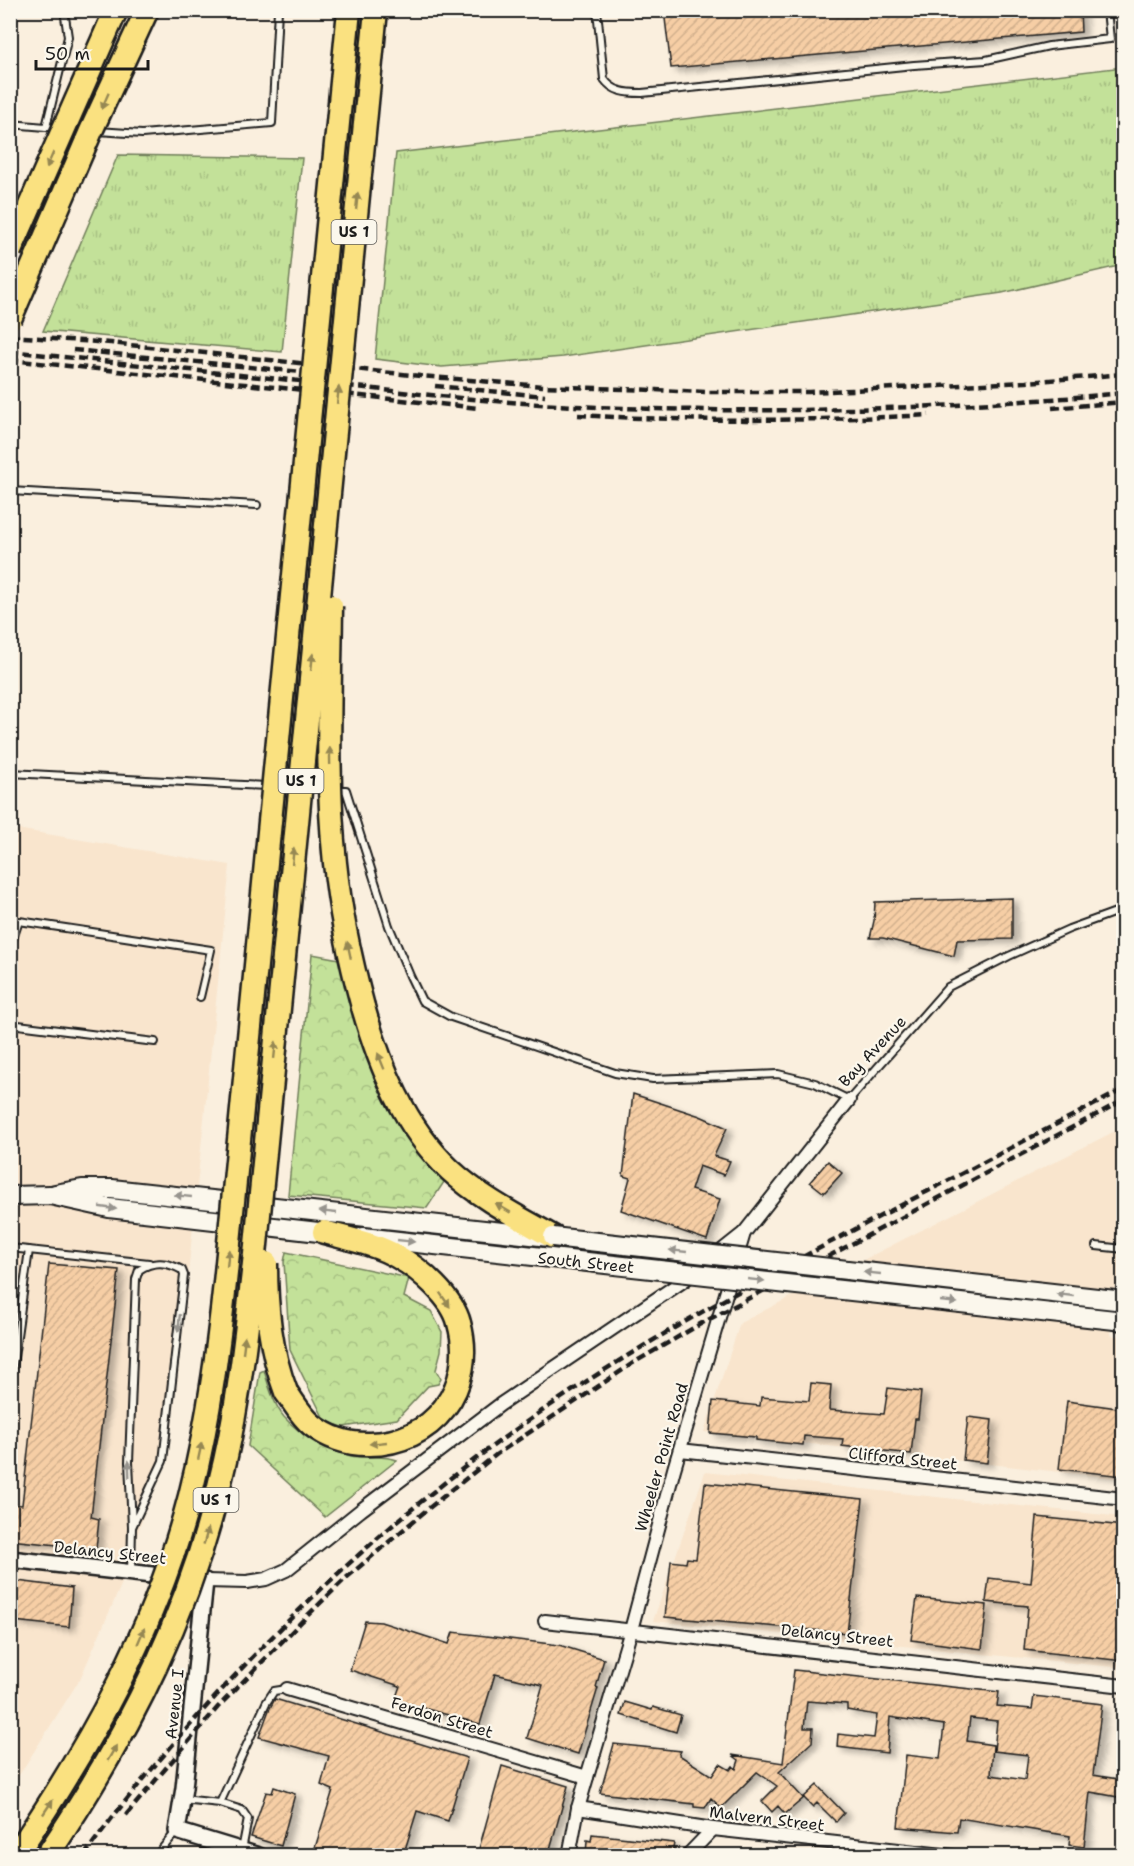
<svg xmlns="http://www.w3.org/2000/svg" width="1134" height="1866" viewBox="0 0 1134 1866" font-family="'Shantell Sans',sans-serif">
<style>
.built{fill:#f9e5cd}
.grass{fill:url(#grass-tufts);stroke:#707e5a;stroke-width:1.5}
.forest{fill:url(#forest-crowns);stroke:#707e5a;stroke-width:1.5}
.building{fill:url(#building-hatch);stroke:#1c1c1c;stroke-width:1.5;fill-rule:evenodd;filter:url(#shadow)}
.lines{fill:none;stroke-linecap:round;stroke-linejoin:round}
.service-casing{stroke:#1c1c1c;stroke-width:10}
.minor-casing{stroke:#1c1c1c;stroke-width:16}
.tertiary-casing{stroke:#1c1c1c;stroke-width:20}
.secondary-casing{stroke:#1c1c1c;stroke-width:22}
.motorway-casing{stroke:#1c1c1c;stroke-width:27}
.service{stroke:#fbf7ec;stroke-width:6}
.minor{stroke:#fbf7ec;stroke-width:12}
.tertiary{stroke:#fbf7ec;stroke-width:15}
.secondary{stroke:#fbf7ec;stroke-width:18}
.motorway{stroke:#fae180;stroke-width:22}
.rail{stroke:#1c1c1c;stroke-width:4.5;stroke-dasharray:9 4.5;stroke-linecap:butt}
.secondary-bridge-casing{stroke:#1c1c1c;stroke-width:22;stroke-linecap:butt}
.motorway-bridge-casing{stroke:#1c1c1c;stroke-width:27;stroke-linecap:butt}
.secondary-bridge{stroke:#fbf7ec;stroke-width:18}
.motorway-bridge{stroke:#fae180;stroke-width:22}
.oneway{fill:#968853}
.oneway2{fill:#97948e}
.labels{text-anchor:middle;stroke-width:4.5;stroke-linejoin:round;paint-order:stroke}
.shield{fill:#fbf7ec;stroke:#5f5e5a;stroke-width:1.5}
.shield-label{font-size:15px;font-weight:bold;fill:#1c1c1c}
.street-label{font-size:16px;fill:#1c1c1c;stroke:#fbf7ec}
</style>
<defs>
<pattern id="grass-tufts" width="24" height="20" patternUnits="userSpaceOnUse" patternTransform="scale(1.5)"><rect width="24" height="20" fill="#c3e199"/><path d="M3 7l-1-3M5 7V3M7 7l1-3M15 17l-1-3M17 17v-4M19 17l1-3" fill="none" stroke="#a7c083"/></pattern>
<pattern id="forest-crowns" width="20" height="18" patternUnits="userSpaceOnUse" patternTransform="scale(1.5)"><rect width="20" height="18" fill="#c3e199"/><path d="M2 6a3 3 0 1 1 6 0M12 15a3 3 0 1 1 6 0" fill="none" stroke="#a7c083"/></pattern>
<pattern id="building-hatch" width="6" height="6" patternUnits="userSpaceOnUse" patternTransform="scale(1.5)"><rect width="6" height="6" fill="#f6cea5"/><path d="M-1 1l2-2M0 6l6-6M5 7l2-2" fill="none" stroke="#d2b08d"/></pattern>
<filter id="shadow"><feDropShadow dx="6" dy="4" stdDeviation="3" flood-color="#0004"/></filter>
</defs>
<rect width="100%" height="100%" fill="#faefde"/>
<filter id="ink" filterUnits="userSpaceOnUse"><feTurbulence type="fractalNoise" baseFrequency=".0167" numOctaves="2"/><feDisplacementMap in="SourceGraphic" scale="12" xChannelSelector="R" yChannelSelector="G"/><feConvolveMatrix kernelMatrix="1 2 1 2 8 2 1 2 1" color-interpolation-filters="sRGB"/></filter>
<g filter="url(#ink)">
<g class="built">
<polygon points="11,828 230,865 186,1294 158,1470 122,1583 80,1679 11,1788"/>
<polygon points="1123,1127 1123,1285 1115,1285 1110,1335 1123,1337 1123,1479 704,1432 740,1323"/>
<polygon points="705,1472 1123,1517 1123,1668 653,1621"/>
</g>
<g class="grass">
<polygon points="1123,67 1123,265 1002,293 563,357 442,367 375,359 396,153"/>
<polygon points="118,155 302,158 282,352 43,331"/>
</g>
<g class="forest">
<polygon points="312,954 339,959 358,1030 387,1101 415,1149 444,1182 427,1208 288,1195"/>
<polygon points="286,1252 409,1278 404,1297 431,1311 442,1332 441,1351 436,1370 441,1379 438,1384 428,1386 397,1419 343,1427 325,1421 290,1350 284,1262"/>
<path d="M264,1370C268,1385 274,1405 284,1417C300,1435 328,1450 351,1456C367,1459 382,1454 397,1460L325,1517L248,1446L260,1372Z"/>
</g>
<g class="building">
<polygon points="664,10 1080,10 1081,32 671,68"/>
<polygon points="1012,898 1012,939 957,940 954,956 883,938 870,938 874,921 875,902"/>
<polygon points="633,1094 700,1116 727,1128 714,1156 730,1161 724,1175 699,1166 691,1190 720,1199 707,1240 621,1210 630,1178 623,1176"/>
<polygon points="828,1161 842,1173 824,1193 810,1182"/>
<polygon points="49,1264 119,1270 91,1517 99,1519 96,1549 10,1540 10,1504 22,1505"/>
<polygon points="811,1383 831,1385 829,1410 884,1414 888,1388 921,1392 918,1419 915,1419 911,1454 842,1446 843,1439 804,1436 803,1445 756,1440 756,1437 710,1433 713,1401 760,1406 761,1397 809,1401"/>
<polygon points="1067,1401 1124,1409 1124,1476 1059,1469"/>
<polygon points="968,1417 992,1420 987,1463 963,1460"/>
<polygon points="705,1483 863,1499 847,1633 665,1617 671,1561 686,1563 687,1558 696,1559"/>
<polygon points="1037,1517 1124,1526 1124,1661 1024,1650 1028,1606 986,1602 989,1578 1031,1583"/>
<polygon points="17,1581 72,1588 69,1627 14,1621"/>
<polygon points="917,1598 987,1605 982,1649 911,1640"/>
<polygon points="365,1621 381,1622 449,1644 453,1632 559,1645 604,1659 596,1687 598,1688 578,1754 527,1738 543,1685 495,1674 480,1724 395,1700 400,1686 350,1670"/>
<path d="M794,1670L999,1692L997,1706L1032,1709L1034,1696L1102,1704L1093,1775L1124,1780V1798L1090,1792L1084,1847L1069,1845L1070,1836L959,1818L957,1832L898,1827L906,1755L940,1759L944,1725L890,1717L887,1753L837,1747L838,1734L874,1738L877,1715L847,1710V1704L807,1701L804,1728H813L812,1742L779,1772L803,1798L817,1785L844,1813L836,1822L817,1803L813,1807L804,1798L785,1814L778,1806L772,1812L762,1801L777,1786L757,1772L721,1808L711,1798L705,1808L694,1807V1804L600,1793L614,1744L681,1751L679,1755L712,1776L720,1764L730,1770L733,1766L736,1769L739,1760L732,1755L783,1763ZM970,1718L997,1721L994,1751L1028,1755L1025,1780L991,1775L993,1745L967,1741Z"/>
<polygon points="275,1699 467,1758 448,1821 417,1811 403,1856 327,1856 314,1851 333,1790 321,1785 329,1756 259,1737 269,1710"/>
<polygon points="625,1702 652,1710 653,1707 681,1715 676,1732 621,1715"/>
<polygon points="502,1766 568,1786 548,1856 477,1856"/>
<polygon points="274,1787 295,1794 281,1846 251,1837 266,1792 272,1793"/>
<polygon points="592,1834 674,1843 672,1855 586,1856 587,1840 591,1841"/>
</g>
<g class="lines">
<defs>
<g id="service">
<path d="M597,10L604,79C613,92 626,93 642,93L914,65L986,60L1049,46L1110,39L1107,10"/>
<polyline points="10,124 58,128"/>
<polyline points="46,127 68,37 64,10"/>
<polyline points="98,131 142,134 272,123 278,10"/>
<polyline points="10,491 257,505"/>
<polyline points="10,773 324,789"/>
<polyline points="335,790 346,790 389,926 410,976 422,1001 451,1017 615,1073 653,1079 778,1074 815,1083 849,1100 948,987 1009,956 1069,929 1124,909"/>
<polyline points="10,948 19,921 211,950 200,997"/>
<polyline points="10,1024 155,1042"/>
<polyline points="1096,1246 1124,1249"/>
<polyline points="10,1248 149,1263"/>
<polyline points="10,1386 29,1250"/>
<path d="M131,1572L132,1527L129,1462L136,1279L139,1270C154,1260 167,1262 182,1270L184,1275L163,1461L132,1527"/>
<polyline points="182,1799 220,1803"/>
<polyline points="242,1850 248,1819 242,1810 220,1803 266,1703 274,1691 287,1689"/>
<polyline points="156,1856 176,1832"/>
</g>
<g id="minor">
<polyline points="680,1450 1124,1499"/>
<polyline points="205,1581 247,1582 266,1579 286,1570 361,1510 501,1404 686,1279 744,1233"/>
<polyline points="545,1621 1124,1686"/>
<polyline points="287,1689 587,1777"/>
<polyline points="578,1808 713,1829 952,1856"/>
<polyline points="569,1856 578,1808 587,1777 631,1630 674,1469 744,1233 849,1100"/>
<polyline points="687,1856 713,1829"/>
</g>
<polyline id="tertiary" points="10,1559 205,1581 184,1788 177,1831 259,1856"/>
<g id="secondary">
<polyline points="55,1194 82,1189 112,1189 549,1237"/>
<polyline points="10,1196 50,1195 109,1208 336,1234"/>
<polyline points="363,1237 551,1258"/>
</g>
<g id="motorway">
<path d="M363,1007C380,1066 404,1127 450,1170C480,1198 518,1217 553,1237"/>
<path d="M286,1392C294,1403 301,1416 312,1425C327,1437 347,1444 367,1444C433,1445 477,1387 459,1323C453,1298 420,1269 398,1257C376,1244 349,1239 324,1232"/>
</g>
</defs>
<use href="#service" class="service-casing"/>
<use href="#minor" class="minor-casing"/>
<use href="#tertiary" class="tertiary-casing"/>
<use href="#secondary" class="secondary-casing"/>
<use href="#motorway" class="motorway-casing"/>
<use href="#service" class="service"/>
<use href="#minor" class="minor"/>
<use href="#tertiary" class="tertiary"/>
<use href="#secondary" class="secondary"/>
<use href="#motorway" class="motorway"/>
<g class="rail">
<polyline points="10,336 111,343 420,376 542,386 708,392 809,392 1026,382 1124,374"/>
<polyline points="73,350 333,375"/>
<path d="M10,351C116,363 222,373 329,384C394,391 459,399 524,403C723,416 925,411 1124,393"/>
<polyline points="10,360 479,408"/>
<polyline points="435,386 545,396"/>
<polyline points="1052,408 1124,402"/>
<path d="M578,415C695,422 812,421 929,415"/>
<polyline points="126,1815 218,1707 307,1616 345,1579 429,1508 497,1454 633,1363 704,1322 1124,1100"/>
<path d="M84,1856C114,1813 148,1773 183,1733C283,1618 397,1513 522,1425C626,1351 738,1291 850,1232C941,1184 1032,1137 1124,1089"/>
</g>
<defs>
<g id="secondary-bridge">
<polyline points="553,1237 1124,1301"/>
<polyline points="551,1258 1124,1321"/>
</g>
<g id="motorway-bridge">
<polyline points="10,251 116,10"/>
<polyline points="10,319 91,131 147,10"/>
<path d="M331,606C330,692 326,778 335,863C340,911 350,959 363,1007"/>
<path d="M266,1263C266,1308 270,1350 286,1392"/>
<path d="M15,1856C91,1744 156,1628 190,1496C210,1417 220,1335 228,1253L349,10"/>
<path d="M47,1856C131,1731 193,1608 225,1461C241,1390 248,1317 256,1245L376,10"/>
</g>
</defs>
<use href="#secondary-bridge" class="secondary-bridge-casing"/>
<use href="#motorway-bridge" class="motorway-bridge-casing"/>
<use href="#secondary-bridge" class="secondary-bridge"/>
<use href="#motorway-bridge" class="motorway-bridge"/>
</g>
<defs><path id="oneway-solid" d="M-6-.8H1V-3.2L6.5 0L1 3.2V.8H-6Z" transform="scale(1.5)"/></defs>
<g class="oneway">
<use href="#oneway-solid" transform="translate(105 101) rotate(114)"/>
<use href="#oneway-solid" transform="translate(50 160) rotate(114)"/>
<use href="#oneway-solid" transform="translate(357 201) rotate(-84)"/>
<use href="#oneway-solid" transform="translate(338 395) rotate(-84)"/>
<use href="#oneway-solid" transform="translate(312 662) rotate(-84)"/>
<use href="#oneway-solid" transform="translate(330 756) rotate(-91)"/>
<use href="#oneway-solid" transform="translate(293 856) rotate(-84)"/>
<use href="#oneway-solid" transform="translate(349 950) rotate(-102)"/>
<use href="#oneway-solid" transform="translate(275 1050) rotate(-84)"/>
<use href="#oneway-solid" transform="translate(381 1061) rotate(-112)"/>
<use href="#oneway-solid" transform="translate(503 1208) rotate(-149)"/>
<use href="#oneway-solid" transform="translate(228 1258) rotate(-84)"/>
<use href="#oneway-solid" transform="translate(445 1300) rotate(55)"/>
<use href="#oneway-solid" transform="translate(244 1345) rotate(-83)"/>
<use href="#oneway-solid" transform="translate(378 1443) rotate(174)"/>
<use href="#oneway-solid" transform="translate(200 1451) rotate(-78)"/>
<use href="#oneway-solid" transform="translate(206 1536) rotate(-74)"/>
<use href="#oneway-solid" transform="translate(141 1636) rotate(-67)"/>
<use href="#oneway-solid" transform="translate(112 1753) rotate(-60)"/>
<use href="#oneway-solid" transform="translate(48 1807) rotate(-56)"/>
</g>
<g class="oneway2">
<use href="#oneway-solid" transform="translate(183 1196) rotate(-174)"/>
<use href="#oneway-solid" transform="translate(108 1208) rotate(8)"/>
<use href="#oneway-solid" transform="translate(328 1212) rotate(-174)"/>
<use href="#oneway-solid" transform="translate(406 1241) rotate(6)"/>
<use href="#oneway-solid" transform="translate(678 1251) rotate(-174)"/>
<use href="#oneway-solid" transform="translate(872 1273) rotate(-174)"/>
<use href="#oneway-solid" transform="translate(756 1280) rotate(6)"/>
<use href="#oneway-solid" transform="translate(1065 1295) rotate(-174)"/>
<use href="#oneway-solid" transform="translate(949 1302) rotate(6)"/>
<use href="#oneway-solid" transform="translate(179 1323) rotate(96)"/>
<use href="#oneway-solid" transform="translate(129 1469) rotate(-92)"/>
</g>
</g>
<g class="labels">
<g class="shield">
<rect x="331.5" y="220" width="45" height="24" rx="4.5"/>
<rect x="278.5" y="769" width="45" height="24" rx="4.5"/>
<rect x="193.5" y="1488" width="45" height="24" rx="4.5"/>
</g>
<g class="shield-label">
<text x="354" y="237">US 1</text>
<text x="301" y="786">US 1</text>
<text x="216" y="1505">US 1</text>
</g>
<g class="street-label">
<text transform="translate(872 1051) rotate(-47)" y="6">Bay Avenue</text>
<text transform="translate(586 1262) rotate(6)" y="6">South Street</text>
<text transform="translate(661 1457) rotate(-74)" y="6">Wheeler Point Road</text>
<text transform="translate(903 1458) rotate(6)" y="6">Clifford Street</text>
<text transform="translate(110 1552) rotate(6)" y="6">Delancy Street</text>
<text transform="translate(837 1635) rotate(6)" y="6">Delancy Street</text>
<text transform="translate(174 1704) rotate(-84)" y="6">Avenue I</text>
<text transform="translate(442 1717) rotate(17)" y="6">Ferdon Street</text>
<text transform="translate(767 1818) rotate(7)" y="6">Malvern Street</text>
</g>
</g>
<rect width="1134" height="1866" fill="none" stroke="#fbf7ec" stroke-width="36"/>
<rect x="18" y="18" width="1098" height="1830" fill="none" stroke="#1c1c1c" stroke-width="2" filter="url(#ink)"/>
<path d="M36 60v9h112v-9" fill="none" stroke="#1c1c1c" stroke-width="3"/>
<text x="45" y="60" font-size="18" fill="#1c1c1c" stroke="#fbf7ec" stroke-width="4.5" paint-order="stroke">50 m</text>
</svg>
